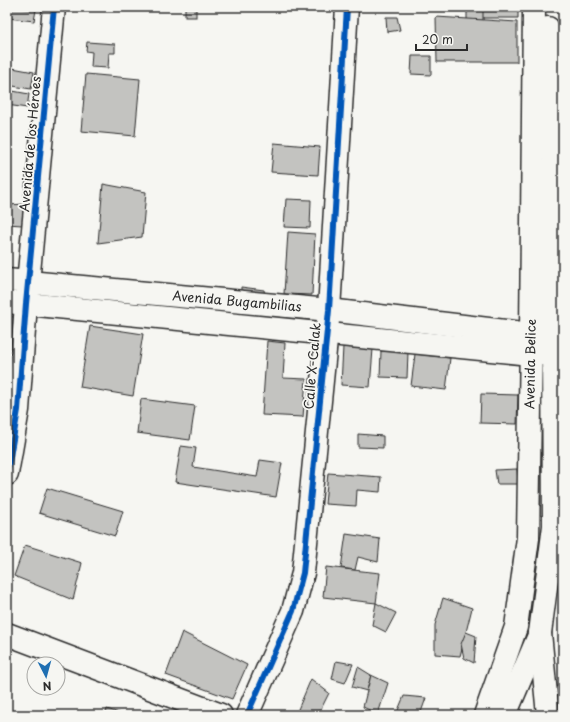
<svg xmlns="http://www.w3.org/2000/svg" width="570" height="722" viewBox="0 0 570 722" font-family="'Playpen Sans',sans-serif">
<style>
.building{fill:#c3c3c0;stroke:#2b2b2b}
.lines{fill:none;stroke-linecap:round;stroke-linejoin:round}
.minor-casing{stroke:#2b2b2b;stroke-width:25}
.major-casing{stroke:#2b2b2b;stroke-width:25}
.minor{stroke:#f6f6f2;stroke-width:22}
.major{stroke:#f6f6f2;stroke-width:22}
.cycleway-casing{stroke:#f6f6f2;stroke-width:8}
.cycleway{stroke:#0057b8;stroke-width:6}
.labels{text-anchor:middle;stroke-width:3.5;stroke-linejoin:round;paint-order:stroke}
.street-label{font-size:13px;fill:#2b2b2b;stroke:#f6f6f2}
</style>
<rect width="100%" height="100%" fill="#f6f6f2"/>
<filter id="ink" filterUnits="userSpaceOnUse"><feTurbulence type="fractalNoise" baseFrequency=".025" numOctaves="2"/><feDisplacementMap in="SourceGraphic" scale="8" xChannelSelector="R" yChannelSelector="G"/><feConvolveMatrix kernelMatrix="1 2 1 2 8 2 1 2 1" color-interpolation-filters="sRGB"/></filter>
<g filter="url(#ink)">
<g class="building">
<polygon points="9,7 36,10 34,21 8,18"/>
<rect x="185" y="7" width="11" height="10"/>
<polygon points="467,7 518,7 518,18 483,18"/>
<polygon points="483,7 483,21 467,22 467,8"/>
<polygon points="386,17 397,17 400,30 387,32"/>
<polygon points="436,17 517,22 517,62 437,62"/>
<polygon points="87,42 115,44 115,53 109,53 108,68 91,67 92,52 86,51"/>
<polygon points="412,56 431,56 431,75 411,74"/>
<polygon points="7,67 34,72 31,89 7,85"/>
<polygon points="86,74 140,79 135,136 81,131"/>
<polygon points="7,90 29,94 27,108 7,105"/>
<polygon points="274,143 320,147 318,175 271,172"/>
<polygon points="103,184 146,192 142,237 98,243"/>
<polygon points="286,199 311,200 310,228 284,227"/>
<polygon points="27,204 22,225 7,224 7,205"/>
<polygon points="288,232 315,234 312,295 284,294"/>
<polygon points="241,287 264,290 266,300 241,299"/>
<polygon points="7,316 14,317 9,358 7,357"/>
<polygon points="90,326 143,334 133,396 80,387"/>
<polygon points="267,341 285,343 283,378 306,379 303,417 262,415"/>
<polygon points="343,347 373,349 370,387 341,385"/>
<polygon points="381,351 408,352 407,378 380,377"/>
<polygon points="415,354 450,358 446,390 411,386"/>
<polygon points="481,394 518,395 517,424 480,423"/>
<polygon points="141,399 195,406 190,440 137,433"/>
<polygon points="358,434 383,436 383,448 358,447"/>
<polygon points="181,446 196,448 193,467 257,477 260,460 282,463 276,497 175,482"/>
<polygon points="517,469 518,484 497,484 495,470"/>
<polygon points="328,473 381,477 380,492 357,490 356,506 325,504"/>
<polygon points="47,488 123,511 115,536 39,513"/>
<polygon points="346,534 380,539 378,562 358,557 355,570 341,568"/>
<polygon points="25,545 82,563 73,600 14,576"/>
<polygon points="326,567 380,573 376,603 323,597"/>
<polygon points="443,598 472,608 460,656 435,654 435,625"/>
<polygon points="376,603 396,613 386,632 372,625"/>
<polygon points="182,632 247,665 232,699 166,675"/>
<polygon points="466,632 476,636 474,663 464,658 461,644"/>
<polygon points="336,661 353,664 345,683 332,679"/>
<polygon points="358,667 371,675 367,691 352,687"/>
<polygon points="371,675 388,683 378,714 363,707"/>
<polygon points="311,679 329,693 318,715 296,714"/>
<polygon points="404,696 426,698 420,715 396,715"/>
<polygon points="107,709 125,715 105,715"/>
</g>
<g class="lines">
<defs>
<g id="minor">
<polyline points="548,28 553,333"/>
<polyline points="531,334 534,7"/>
<polyline points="7,474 18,410 26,304 54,7"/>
<polyline points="540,633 548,715"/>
<polyline points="7,634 221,715"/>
<polyline points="247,715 293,611 303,573 329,310 347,7"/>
</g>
<g id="major">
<polyline points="7,280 329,310 531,334 563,333"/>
<polyline points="7,302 530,354 563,354"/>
<polyline points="485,715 516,627 528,538 531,339"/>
<polyline points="505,715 540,633 554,526 553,340"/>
</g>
</defs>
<use href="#minor" class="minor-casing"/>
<use href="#major" class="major-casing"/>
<use href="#minor" class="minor"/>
<use href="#major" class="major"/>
<defs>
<g id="cycleway">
<polyline points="7,474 18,410 26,304 54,7"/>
<polyline points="247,715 293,611 303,573 329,310 347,7"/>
</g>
</defs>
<use href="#cycleway" class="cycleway-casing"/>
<use href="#cycleway" class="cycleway"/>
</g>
</g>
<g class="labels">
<g class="street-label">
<text transform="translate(30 144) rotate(-85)" y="5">Avenida de los Héroes</text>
<text transform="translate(237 301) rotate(5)" y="5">Avenida Bugambilias</text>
<text transform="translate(530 364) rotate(-89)" y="5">Avenida Belice</text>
<text transform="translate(312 366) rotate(-85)" y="5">Calle X-Calak</text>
</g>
</g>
<rect width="570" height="722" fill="none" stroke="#f6f6f2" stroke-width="24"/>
<rect x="12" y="12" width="546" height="698" fill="none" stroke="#2b2b2b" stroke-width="1.5" filter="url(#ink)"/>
<g transform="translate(46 676) rotate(174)"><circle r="19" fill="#f6f6f2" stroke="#a5a5a2"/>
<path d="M0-3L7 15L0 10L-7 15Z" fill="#1f6fb2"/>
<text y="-6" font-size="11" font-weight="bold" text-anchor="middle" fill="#2b2b2b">N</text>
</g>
<path d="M416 44v6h51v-6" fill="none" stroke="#2b2b2b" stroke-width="2"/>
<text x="422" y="44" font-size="12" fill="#2b2b2b" stroke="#f6f6f2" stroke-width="3" paint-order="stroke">20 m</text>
</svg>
